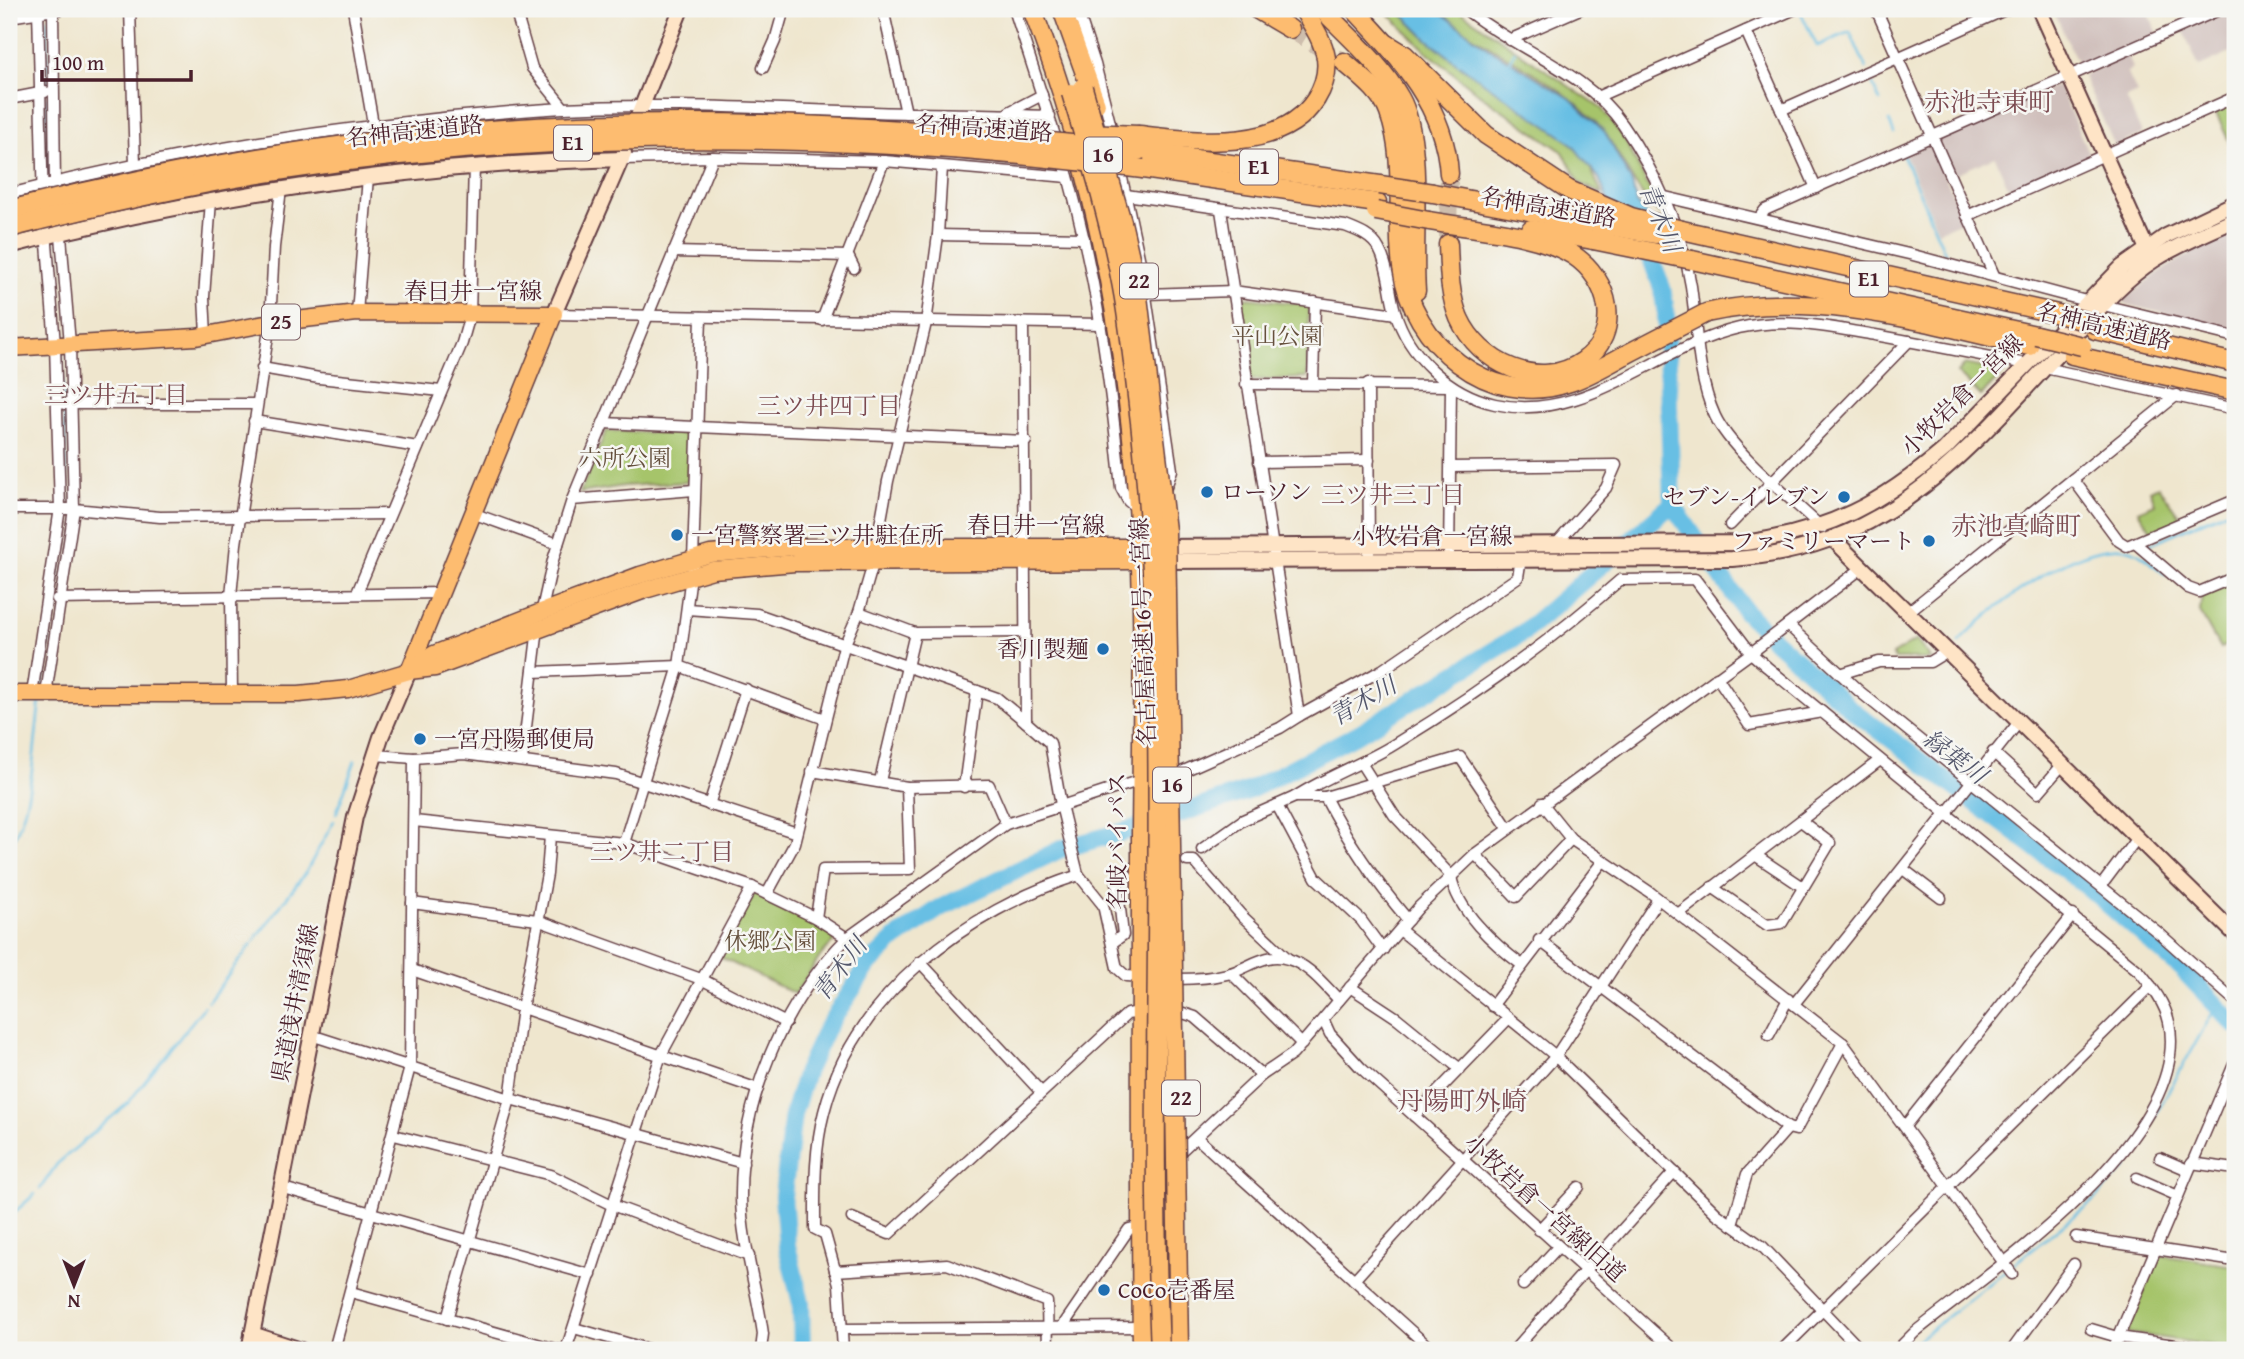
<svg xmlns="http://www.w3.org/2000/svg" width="2244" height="1359" viewBox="0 0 2244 1359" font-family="'Gentium Book Plus','Noto Serif JP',serif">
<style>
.industrial{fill:#d0c0bc}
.green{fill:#a6c46b;stroke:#78724b;stroke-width:2}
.water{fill:#67bfe4;stroke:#586f88;stroke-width:2}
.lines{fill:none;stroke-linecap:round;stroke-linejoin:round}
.stream{stroke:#67bfe4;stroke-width:2.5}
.river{stroke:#67bfe4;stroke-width:18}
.highway-tunnel{stroke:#cebead;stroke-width:18;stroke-dasharray:18 9;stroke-linecap:butt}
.street-casing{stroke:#633d43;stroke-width:13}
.secondary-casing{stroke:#633d43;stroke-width:18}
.primary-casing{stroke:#633d43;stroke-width:19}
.highway-casing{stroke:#633d43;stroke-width:21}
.street{stroke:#fff;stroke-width:10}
.secondary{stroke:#fee4c6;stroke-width:14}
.primary{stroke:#fdbc70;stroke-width:16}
.highway{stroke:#fdbc70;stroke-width:18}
.highway-bridge-casing{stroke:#633d43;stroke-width:21;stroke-linecap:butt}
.highway-bridge{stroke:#fdbc70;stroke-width:18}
.poi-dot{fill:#1f6fb2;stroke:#f6f6f2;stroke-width:2.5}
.labels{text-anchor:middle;stroke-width:5;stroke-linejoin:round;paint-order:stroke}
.shield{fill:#f6f6f2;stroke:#7e6067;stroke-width:2}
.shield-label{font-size:21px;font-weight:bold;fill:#4a1f2b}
.street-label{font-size:23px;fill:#4a1f2b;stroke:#f6f6f2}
.park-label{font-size:23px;fill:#66513e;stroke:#f6f6f2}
.poi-label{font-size:23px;fill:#4a1f2b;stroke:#f6f6f2;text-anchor:start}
.water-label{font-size:24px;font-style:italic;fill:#54576c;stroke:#f6f6f2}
.neighbourhood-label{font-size:24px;fill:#7b4a50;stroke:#f6f6f2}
.quarter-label{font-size:26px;fill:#7b4a50;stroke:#f6f6f2}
</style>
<rect width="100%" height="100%" fill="#f6f6f2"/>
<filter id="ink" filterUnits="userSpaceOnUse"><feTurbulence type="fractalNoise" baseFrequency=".0143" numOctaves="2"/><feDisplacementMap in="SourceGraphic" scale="14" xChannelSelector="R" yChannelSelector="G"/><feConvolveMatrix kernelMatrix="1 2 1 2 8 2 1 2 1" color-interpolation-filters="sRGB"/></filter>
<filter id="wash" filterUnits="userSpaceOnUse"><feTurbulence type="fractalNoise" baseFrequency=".00686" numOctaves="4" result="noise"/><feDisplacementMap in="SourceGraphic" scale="28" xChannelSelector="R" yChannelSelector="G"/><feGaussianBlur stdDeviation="1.57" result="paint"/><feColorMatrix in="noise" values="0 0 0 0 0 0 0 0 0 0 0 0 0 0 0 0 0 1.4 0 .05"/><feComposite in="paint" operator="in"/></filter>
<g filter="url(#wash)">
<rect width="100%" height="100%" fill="#efe6ce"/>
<g class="industrial">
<polygon points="2053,9 2147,9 2158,34 2083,67 2079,66"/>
<polygon points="2231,9 2235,9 2235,51 2199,67 2183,30"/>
<polygon points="2127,55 2133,68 2127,72 2137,93 2126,98 2142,134 2115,146 2083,76"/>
<polygon points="2054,86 2060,89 2089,154 2088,159 2011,193 1995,157 1953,175 1938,142 1940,137"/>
<polygon points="1927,144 1932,147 1964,220 1938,231 1905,154"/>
<polygon points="2235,232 2235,330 2125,304 2124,300 2158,273 2201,247"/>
</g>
<g class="green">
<polygon points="1384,9 1397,9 1426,38 1570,142 1587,160 1602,194 1580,183 1563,152 1479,94 1426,51"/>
<path d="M1436,9H1457L1602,109L1625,140L1662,214C1643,207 1618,150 1604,132C1564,79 1487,53 1436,9Z"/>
<polygon points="2235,102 2235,146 2232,148 2215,111"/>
<polygon points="1240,297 1309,305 1307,378 1250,380"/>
<polygon points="1965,364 2004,372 1981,396 1958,373"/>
<polygon points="606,431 691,434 688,482 624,486 580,493"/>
<polygon points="2158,486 2182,520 2153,533 2138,511 2155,504 2150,490"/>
<polygon points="2235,581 2235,642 2220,648 2200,612 2202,594"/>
<polygon points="1916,640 1931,659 1895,659 1892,655"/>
<polygon points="755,892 838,937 822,954 795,994 720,957"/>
<polygon points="2159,1255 2235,1266 2233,1348 2127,1333"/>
</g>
<polygon class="water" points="1397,9 1436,9 1487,47 1571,99 1605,132 1632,183 1636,202 1651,219 1616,223 1599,178 1570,142 1460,66 1426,38"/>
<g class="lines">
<g class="stream">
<polyline points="1800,11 1817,46 1850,32 1866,68"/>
<polyline points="47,19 47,85"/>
<polyline points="1508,64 1515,51"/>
<polyline points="1873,85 1880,101"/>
<polyline points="47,98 48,175"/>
<polyline points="1889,121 1894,133"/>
<polyline points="1903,155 1946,255"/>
<polyline points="53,240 60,337"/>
<polyline points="61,352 64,401"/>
<polyline points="64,408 67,506"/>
<polyline points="2145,546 2235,507"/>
<path d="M1959,642C1988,610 2090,529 2136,552C2146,557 2156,568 2166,575"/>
<polyline points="1822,684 1835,679"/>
<polyline points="42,686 67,513"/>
<polyline points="336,814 355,761"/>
<path d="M9,846C33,812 34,742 40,700"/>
<polyline points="208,1002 306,872 334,821"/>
<polyline points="40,1189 57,1164 128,1103 204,1007"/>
<polyline points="9,1217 35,1194"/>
<polyline points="1905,1350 2093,1201 2126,1167 2217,1005"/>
</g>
<g class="river">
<polyline points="1672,504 1745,611 1774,640 1851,709 2089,888 2183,970 2235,1025"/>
<polyline points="802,1350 801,1303 787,1246 783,1196 793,1114 806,1072 826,1029 869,964 895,939 940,908 1061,849 1147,825 1250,790 1361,732 1524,632 1672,504 1666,313 1662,288 1636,218"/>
</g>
</g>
</g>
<g filter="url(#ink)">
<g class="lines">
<g class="highway-tunnel">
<polyline points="1290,29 1344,62"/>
<polyline points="1448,244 1449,174"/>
</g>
<defs>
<g id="street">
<polyline points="38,9 43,206"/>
<polyline points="53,9 55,187"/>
<polyline points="130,9 135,164"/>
<polyline points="353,9 373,124"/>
<polyline points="515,9 532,68 564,108"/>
<polyline points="883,9 906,113"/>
<polyline points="1014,9 1058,145"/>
<polyline points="1077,9 1095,64 1113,135"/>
<path d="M1465,9C1514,49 1586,71 1623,125C1655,171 1682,230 1691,286C1697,328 1697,377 1715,416C1732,452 1792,499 1822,528"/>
<polyline points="1876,9 1994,275"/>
<polyline points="9,17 61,9"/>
<polyline points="1746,31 1816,188"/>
<polyline points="1509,40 1580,9"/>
<polyline points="763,68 775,41 784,9"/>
<polyline points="1597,97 1795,9"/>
<polyline points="9,99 45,92"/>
<polyline points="1781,110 2007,9"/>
<polyline points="1009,112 1042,95"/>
<polyline points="622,159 713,157 884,161 1068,177"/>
<path d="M1063,159C1095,266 1110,377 1121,488L1128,501L1138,509"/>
<polyline points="1119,164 1140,262"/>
<path d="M9,194C191,147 375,120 563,108C656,103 750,108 843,111C912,114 981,113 1050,116"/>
<path d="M1126,195L1345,226C1358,231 1372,236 1379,249C1389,267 1389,291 1395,311C1408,356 1450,394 1495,404C1585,424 1656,347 1739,328C1784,317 1830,327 1875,335C1926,344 1976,354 2026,364"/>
<polyline points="1661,196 1913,255 2086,301"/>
<polyline points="1967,216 2235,97"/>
<polyline points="1759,218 1765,210 2221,9"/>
<polyline points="938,235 1084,238"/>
<polyline points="673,252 848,256 854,268"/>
<polyline points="1144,283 1172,470 1165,490"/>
<polyline points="1147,294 1233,291 1396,314"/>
<polyline points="2103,305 2235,337"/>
<polyline points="357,313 368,177"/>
<polyline points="554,314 1101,324"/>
<polyline points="822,320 884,161"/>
<polyline points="1023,325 1026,722 1050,743 1061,805 1078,874 1103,905 1117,968 1126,976 1142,977"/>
<polyline points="206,335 204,297 211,200"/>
<polyline points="262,368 319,378 441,391"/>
<polyline points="2045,368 2235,409"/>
<polyline points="1368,383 1369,560"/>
<polyline points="1246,384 1450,386"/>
<polyline points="1313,384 1315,302"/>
<polyline points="64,404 256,404"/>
<polyline points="254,421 418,447"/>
<polyline points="603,423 1026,441"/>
<polyline points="1259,462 1369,460"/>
<polyline points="1451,467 1616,465 1606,488 1556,544"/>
<polyline points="2073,479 2119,541 2127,546 2235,500"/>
<polyline points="572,500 694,490"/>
<polyline points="9,509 74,509 160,517 389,514"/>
<polyline points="475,514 558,544"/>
<polyline points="1730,525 1909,341"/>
<polyline points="2135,543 2188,588 2199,592 2235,577"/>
<polyline points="1449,559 1451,386"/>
<polyline points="357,593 462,343 470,315 474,165"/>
<polyline points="57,599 442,593"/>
<polyline points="687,609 757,614 997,698 1026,722"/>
<polyline points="859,612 915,633 1024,632"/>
<polyline points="1908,612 2177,395"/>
<polyline points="541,614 553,560 572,500 713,157"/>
<polyline points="1788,625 1859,691 2160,934 2235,1001"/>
<polyline points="533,672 679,666 825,719"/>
<polyline points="1840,674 1879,662 1930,662 1948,651"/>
<polyline points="1717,677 1749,725 1822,712"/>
<polyline points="32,694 60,508 55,345 46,231"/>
<polyline points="46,694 74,509 70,344 59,212"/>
<polyline points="232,694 231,596 236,544 270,323 274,247 281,189"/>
<polyline points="1299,716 1382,670 1518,577 1521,558"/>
<polyline points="1993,752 2038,793 2063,764"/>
<polyline points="375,755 414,758 464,754 616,774 797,833"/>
<polyline points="522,760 538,628"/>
<path d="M1361,763L1394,815L1451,876C1457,911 1495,945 1522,965"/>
<polyline points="812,771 907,787 989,785 1006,824"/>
<polyline points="1177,774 1280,728 1299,716 1221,210"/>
<polyline points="880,781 915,633"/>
<polyline points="964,787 977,691"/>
<path d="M1295,797C1327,776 1363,764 1395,744C1474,696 1551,641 1620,580L1695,579L1751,653L1767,667L2140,972C2152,987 2165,1003 2169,1022C2193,1137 1992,1270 1915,1332L1897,1350"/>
<path d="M1325,797C1348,842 1375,881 1408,920"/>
<polyline points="1542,803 1571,839 1651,893 1843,1043 2012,1274"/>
<polyline points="709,805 746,689"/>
<polyline points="1277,805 1316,878 1361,920 1383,950"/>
<polyline points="414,821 624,843 752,887 816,918 847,938"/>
<polyline points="624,843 679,666 693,560 701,317"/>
<polyline points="1202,849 1243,820 1295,797 1325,797 1460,757 1508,828"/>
<polyline points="1475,854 1516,897 1571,839"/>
<polyline points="1755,855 1803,887"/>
<polyline points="1187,861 1194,861 1242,916 1287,958"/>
<polyline points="1903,869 1941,898"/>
<polyline points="2101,886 2137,838"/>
<polyline points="1712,887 1767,925 1782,923 1830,843 1801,821"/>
<polyline points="767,894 795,843 844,646 859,612 873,564 888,481 926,323 938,235 942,167"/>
<polyline points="412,903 537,920 701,979 786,1023"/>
<polyline points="1678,914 1880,760"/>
<polyline points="816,918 823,870 910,869 907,787"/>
<polyline points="1400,930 1552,1053 1717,1214 1762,1246 1861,1350"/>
<polyline points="1539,940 1788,1128 1796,1130 1843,1043"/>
<polyline points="1112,943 1123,935 1117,882 1127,875"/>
<polyline points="920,962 1041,1092"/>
<polyline points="412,970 758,1089"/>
<polyline points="1231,973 1302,1044"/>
<path d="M1178,979C1195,979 1211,978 1227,974C1248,969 1266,951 1288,959C1309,965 1324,985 1339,1000"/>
<polyline points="1350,987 1397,1018 1460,1069"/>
<polyline points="1794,1004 2019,722"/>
<polyline points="1492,1006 1603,861"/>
<polyline points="1180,1012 1195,1017 1262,1075"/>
<polyline points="1324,1021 1330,1034 1361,1068 1674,1350"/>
<polyline points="311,1035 510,1099 743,1163"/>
<polyline points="1769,1035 1788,999"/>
<polyline points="1414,1116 1508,1019"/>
<polyline points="1905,1126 2073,915"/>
<polyline points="394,1135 551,1175 612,1205 749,1256"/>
<polyline points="1197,1138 1432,1350"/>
<polyline points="1181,1151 1262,1075 1293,1054 1419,907 1475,854 1751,653 1862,568"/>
<polyline points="2160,1158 2188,1170"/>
<polyline points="2191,1163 2235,1169"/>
<polyline points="2137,1178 2178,1196"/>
<polyline points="283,1188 591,1275"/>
<polyline points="852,1218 889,1234 1127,1014 1141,1012"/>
<polyline points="1732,1225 1747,1174 1788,1128"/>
<polyline points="1539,1230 1579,1187"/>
<polyline points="2076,1237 2235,1261"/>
<polyline points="835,1271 947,1264 1047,1302 1048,1350"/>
<polyline points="1354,1280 1556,1056 1658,899"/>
<polyline points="1523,1285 1558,1247"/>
<polyline points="351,1292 559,1350"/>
<polyline points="447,1319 510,1099 522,1008 547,874 550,836"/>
<polyline points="1062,1327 1129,1229 1142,1226"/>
<polyline points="574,1328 651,1350"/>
<polyline points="843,1329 1142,1327"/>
<polyline points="2091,1329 2118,1337 2211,1350"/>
<polyline points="334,1350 410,1067 414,758"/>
<polyline points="566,1350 661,1055 752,887"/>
<path d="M761,1350L763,1334C757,1289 742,1244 741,1198C740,1103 781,1005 847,938L1006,824L1141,780"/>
<path d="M843,1350L839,1284L825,1234L815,1229C815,1190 814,1150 824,1112C854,994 968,910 1079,875"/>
<polyline points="1514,1350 1674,1172"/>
<polyline points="1782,1350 2151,986"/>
<polyline points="2012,1350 2074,1264"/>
<polyline points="2113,1350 2235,1062"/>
</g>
<g id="secondary">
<polyline points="2039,9 2150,256"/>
<polyline points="632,131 681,9"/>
<path d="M9,246C210,193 414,164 622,159"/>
<polyline points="554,314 624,153"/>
<polyline points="1833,539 2235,934"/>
<path d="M1156,547L1745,543C1829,531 1881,504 1945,449L2122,267L2166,236L2235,203"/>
<path d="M1158,561L1732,559C1889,550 1967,451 2066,345C2093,316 2121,281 2154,260C2179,244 2208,232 2235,220"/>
<polyline points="252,1334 301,1350"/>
<polyline points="249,1350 355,817 381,737 409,671"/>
</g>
<g id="primary">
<polyline points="9,348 196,337 270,323 357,313 554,314 409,671"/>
<polyline points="411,669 434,654 541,612 640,575 710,554 795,547 1139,547"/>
<polyline points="9,694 299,694 348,689 409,671 435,668 645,590 713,570 795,563 1139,561"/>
</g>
<g id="highway">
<path d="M1032,9C1094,167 1126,337 1138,506C1145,615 1142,724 1141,833C1141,1005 1140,1178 1142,1350"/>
<polyline points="1062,9 1096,104"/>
<polyline points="1256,9 1290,29"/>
<path d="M1322,9C1349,37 1381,64 1400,98C1424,140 1412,241 1416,291"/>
<path d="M1354,9C1399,57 1445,105 1449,174"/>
<polyline points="1387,44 1405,55 1486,135 1569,190"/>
<path d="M1344,62C1360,76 1382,92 1389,113C1407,163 1395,216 1402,267C1411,343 1489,409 1567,383C1587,377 1606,365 1625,355"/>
<path d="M1139,135C1193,141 1281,154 1316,99C1324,86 1328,73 1326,58C1323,40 1312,24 1303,9"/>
<polyline points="1138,151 1380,185"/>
<polyline points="1143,169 1377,203"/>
<polyline points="1433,193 1593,223"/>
<path d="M1429,221C1472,229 1536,232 1573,255C1610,279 1623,333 1583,361C1539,392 1479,363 1459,318C1449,294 1449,269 1448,244"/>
<polyline points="1531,229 1593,240"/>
<polyline points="1682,230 2058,314"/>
<polyline points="1692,260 2036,335"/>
<path d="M1706,313C1812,289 1925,322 2029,346"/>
<polyline points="2095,330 2235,363"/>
<polyline points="2072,355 2235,391"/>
</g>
</defs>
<use href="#street" class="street-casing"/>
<use href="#secondary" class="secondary-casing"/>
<use href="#primary" class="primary-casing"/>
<use href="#highway" class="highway-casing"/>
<use href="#street" class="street"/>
<use href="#secondary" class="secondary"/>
<use href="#primary" class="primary"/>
<use href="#highway" class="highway"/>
<defs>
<g id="highway-bridge">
<polyline points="1083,88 1122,222 1137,288 1166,530 1179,1350"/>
<path d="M1071,93C1089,154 1108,215 1120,277C1130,325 1134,374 1140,422C1174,731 1146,1041 1160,1350"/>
<polyline points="1086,133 1139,135"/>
<polyline points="1380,185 1433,193"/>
<polyline points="1569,190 1631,217 1682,230"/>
<path d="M9,210C196,163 386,132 579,125C766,118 953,130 1138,151"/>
<polyline points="1376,211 1429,221"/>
<polyline points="1593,223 1655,234"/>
<path d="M9,228C100,205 191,184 284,170C567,127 860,132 1143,169"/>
<polyline points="1593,240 1692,260"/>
<polyline points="2058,314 2101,325"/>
<polyline points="2036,335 2082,346"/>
<polyline points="1625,355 1706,313"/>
</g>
</defs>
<use href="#highway-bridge" class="highway-bridge-casing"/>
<use href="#highway-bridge" class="highway-bridge"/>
</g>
</g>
<g class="poi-dot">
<circle cx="1207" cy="492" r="7"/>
<circle cx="1844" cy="497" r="7"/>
<circle cx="677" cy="535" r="7"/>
<circle cx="1929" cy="541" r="7"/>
<circle cx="1103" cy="649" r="7"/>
<circle cx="420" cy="739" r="7"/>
<circle cx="1104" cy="1290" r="7"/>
</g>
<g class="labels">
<g class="shield">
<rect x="554" y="125.5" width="38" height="35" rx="5"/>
<rect x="1084" y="137.5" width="38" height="35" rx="5"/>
<rect x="1240" y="149.5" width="38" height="35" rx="5"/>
<rect x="1850" y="261.5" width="38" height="35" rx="5"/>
<rect x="1120" y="263.5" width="38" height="35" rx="5"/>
<rect x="262" y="304.5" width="38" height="35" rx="5"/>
<rect x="1153" y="767.5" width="38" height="35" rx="5"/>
<rect x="1162" y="1080.5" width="38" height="35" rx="5"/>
</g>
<g class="shield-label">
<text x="573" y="150">E1</text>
<text x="1103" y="162">16</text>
<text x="1259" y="174">E1</text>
<text x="1869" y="286">E1</text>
<text x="1139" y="288">22</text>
<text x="281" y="329">25</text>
<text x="1172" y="792">16</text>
<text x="1181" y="1105">22</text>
</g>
<g class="street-label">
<text transform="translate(984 128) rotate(4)" y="8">名神高速道路</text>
<text transform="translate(414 131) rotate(-6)" y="8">名神高速道路</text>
<text transform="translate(1548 207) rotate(10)" y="8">名神高速道路</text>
<text x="473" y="299">春日井一宮線</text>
<text transform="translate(2104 326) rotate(13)" y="8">名神高速道路</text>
<text transform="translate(1962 395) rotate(-45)" y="8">小牧岩倉一宮線</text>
<text x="1036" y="533">春日井一宮線</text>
<text x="1432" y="544">小牧岩倉一宮線</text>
<text transform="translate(1143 632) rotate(-92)" y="8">名古屋高速16号一宮線</text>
<text transform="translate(1117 841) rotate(-90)" y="8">名岐バイパス</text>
<text transform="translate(295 1003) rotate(-79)" y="8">県道浅井清須線</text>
<text transform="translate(1545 1208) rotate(42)" y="8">小牧岩倉一宮線旧道</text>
</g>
<g class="park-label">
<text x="1277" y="344">平山公園</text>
<text x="625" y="466">六所公園</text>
<text x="770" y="949">休郷公園</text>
</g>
<g class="poi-label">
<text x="1221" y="500">ローソン</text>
<text x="1830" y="505" text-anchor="end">セブン-イレブン</text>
<text x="691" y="543">一宮警察署三ツ井駐在所</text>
<text x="1915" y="549" text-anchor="end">ファミリーマート</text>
<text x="1089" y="657" text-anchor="end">香川製麺</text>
<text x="434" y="747">一宮丹陽郵便局</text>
<text x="1118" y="1298">CoCo壱番屋</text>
</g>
<g class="water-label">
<text transform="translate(1660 218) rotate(68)" y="8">青木川</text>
<text transform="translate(1363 701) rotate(-30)" y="8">青木川</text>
<text transform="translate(1955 757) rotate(37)" y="8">縁葉川</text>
<text transform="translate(840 969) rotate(-53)" y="8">青木川</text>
</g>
<g class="neighbourhood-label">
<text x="116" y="403">三ツ井五丁目</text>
<text x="829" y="414">三ツ井四丁目</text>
<text x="1393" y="503">三ツ井三丁目</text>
<text x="662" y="860">三ツ井二丁目</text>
</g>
<g class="quarter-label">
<text x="1989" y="111">赤池寺東町</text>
<text x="2016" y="535">赤池真崎町</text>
<text x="1462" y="1110">丹陽町外崎</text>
</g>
</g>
<rect width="2244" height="1359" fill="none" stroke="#f6f6f2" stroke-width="35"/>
<g transform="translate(74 1285) rotate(180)" stroke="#f6f6f2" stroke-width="5" paint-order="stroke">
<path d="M0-5L12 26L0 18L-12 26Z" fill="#4a1f2b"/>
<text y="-10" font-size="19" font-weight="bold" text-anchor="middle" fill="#4a1f2b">N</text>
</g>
<path d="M42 70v10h149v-10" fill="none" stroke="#4a1f2b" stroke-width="3.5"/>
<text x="52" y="70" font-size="21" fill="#4a1f2b" stroke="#f6f6f2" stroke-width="5" paint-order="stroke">100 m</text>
</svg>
